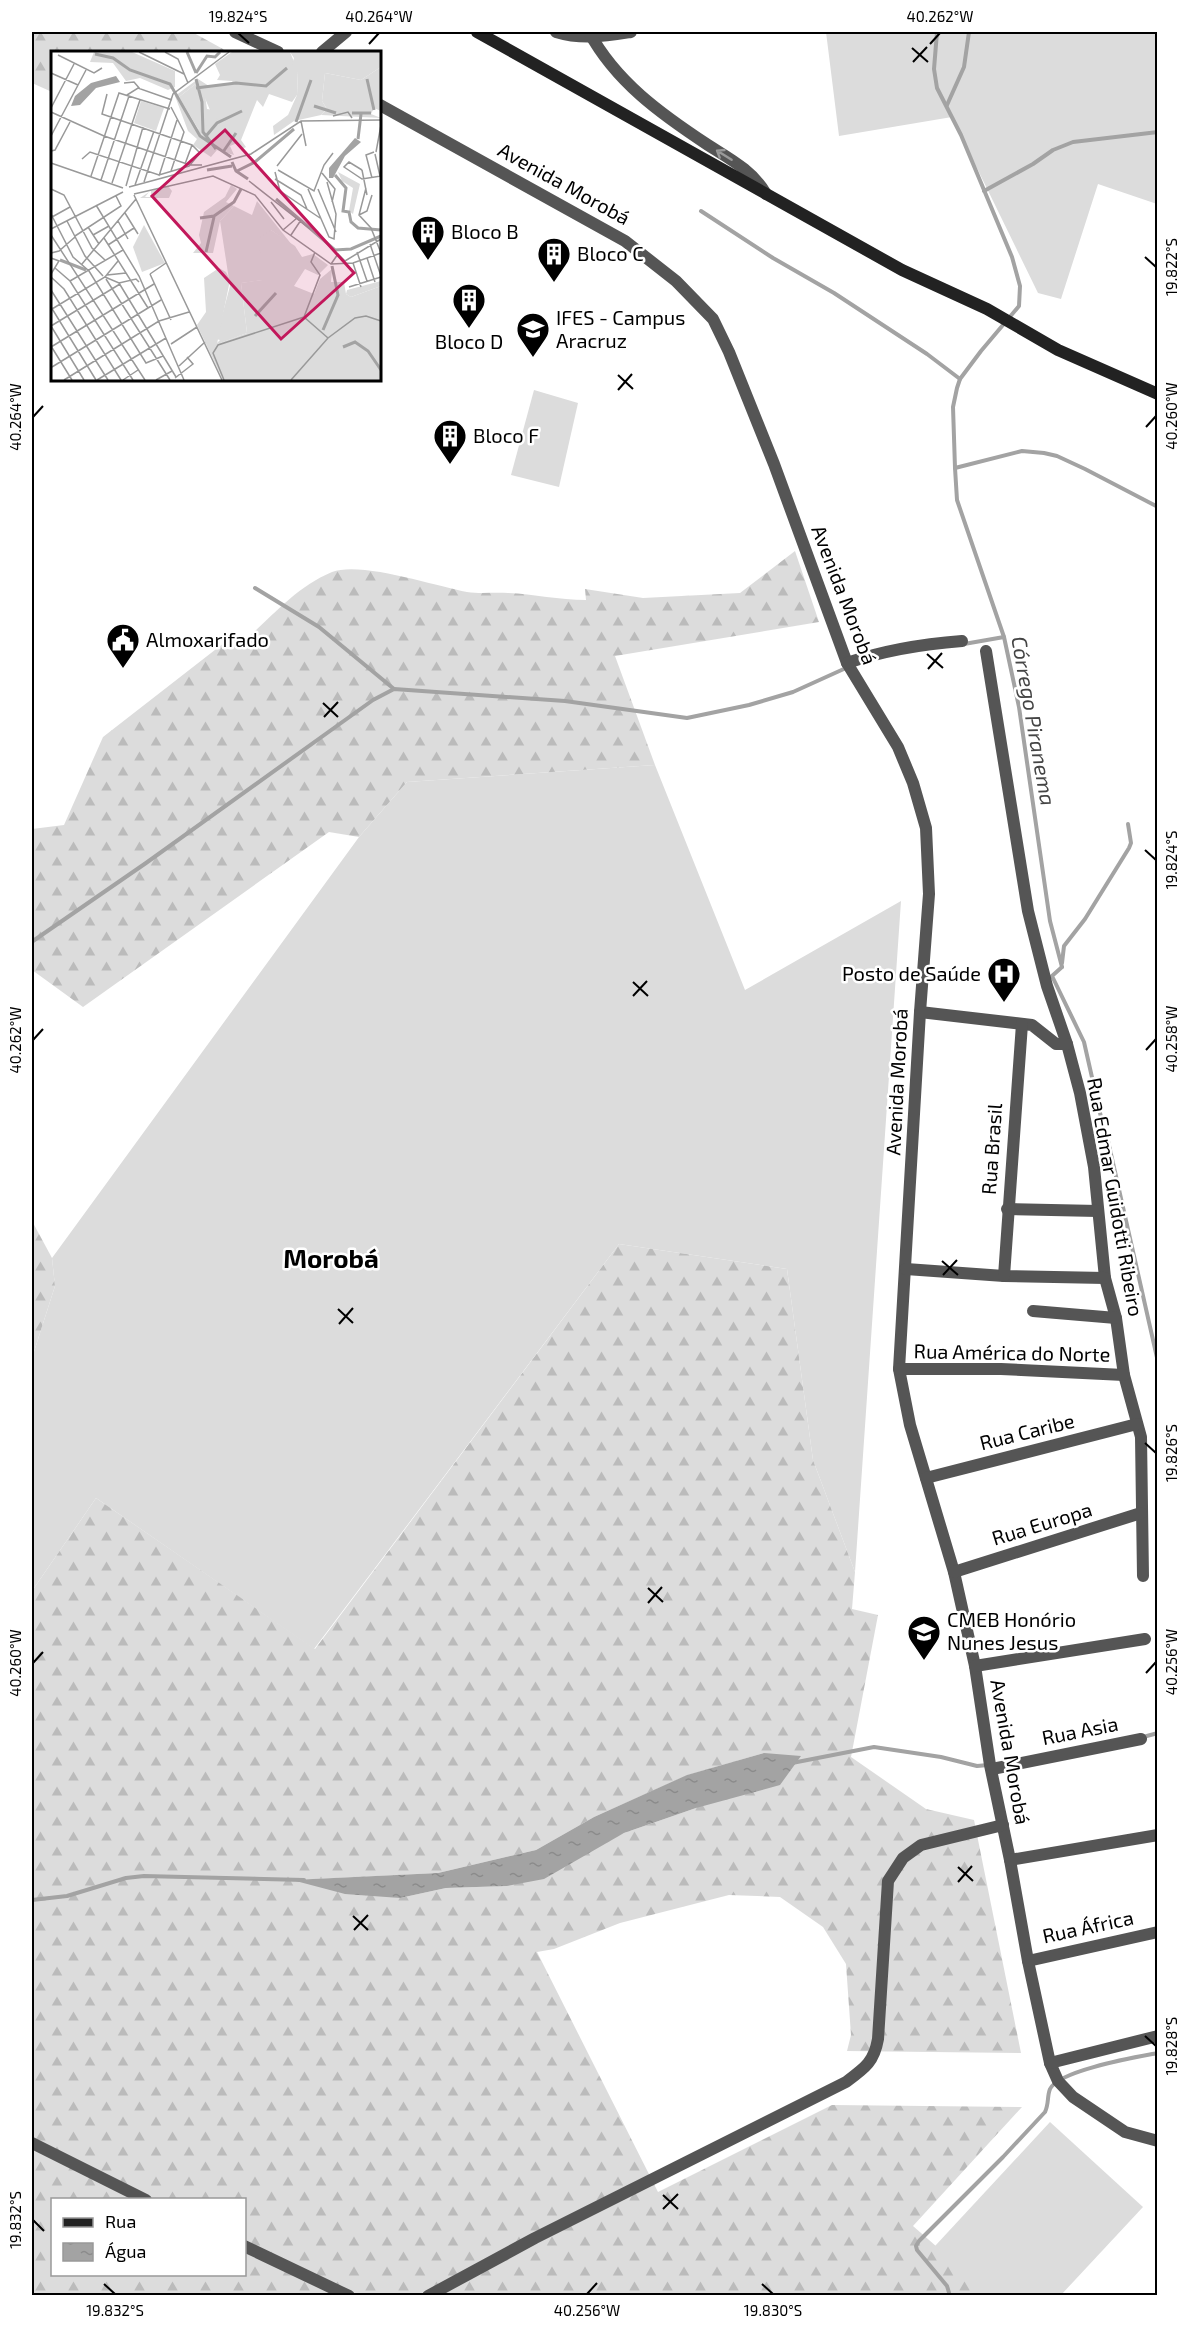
<svg xmlns="http://www.w3.org/2000/svg" width="1189" height="2327" viewBox="0 0 1189 2327" font-family="'Exo 2',sans-serif">
<style>
.grass{fill:#dcdcdc}
.forest{fill:url(#forest-firs);fill-rule:evenodd}
.water{fill:url(#water-ripples)}
.lines{fill:none;stroke-linecap:round;stroke-linejoin:round}
.stream{stroke:#a3a3a3;stroke-width:4}
.street{stroke:#555;stroke-width:12}
.secondary{stroke:#222;stroke-width:12}
.oneway{stroke:#999}
.ticks{fill:none;stroke:#000;stroke-width:2}
.labels{text-anchor:middle;stroke-width:5;stroke-linejoin:round;paint-order:stroke}
.street-label{font-size:20px;fill:#000;stroke:#fff}
.poi-label{font-size:20px;fill:#000;stroke:#fff;text-anchor:start}
.water-label{font-size:21px;font-style:italic;fill:#444;stroke:#fff}
.district-label{font-size:26px;font-weight:bold;fill:#000;stroke:#fff}
.inset-river{fill:none;stroke:#a3a3a3;stroke-width:3}
.inset-road{fill:none;stroke:#999;stroke-width:1.5}
.view{fill:#c2185b;fill-opacity:0.15;stroke:#c2185b;stroke-width:3}
.inset-edge{fill:none;stroke:#000;stroke-width:3}
.neatline{fill:none;stroke:#000;stroke-width:2}
.ticks-label{font-size:15px;text-anchor:middle;fill:#000}
</style>
<defs>
<pattern id="forest-firs" width="22" height="20" patternUnits="userSpaceOnUse" patternTransform="scale(1.5)"><rect width="22" height="20" fill="#dcdcdc"/><path d="M5 1l3.5 6h-7zM16 11l3.5 6h-7z" fill="#bbb"/></pattern>
<pattern id="water-ripples" width="26" height="14" patternUnits="userSpaceOnUse" patternTransform="scale(1.5)"><rect width="26" height="14" fill="#a3a3a3"/><path d="M2 4q2-2 4 0t4 0M15 11q2-2 4 0t4 0" fill="none" stroke="#8b8b8b"/></pattern>
</defs>
<rect width="100%" height="100%" fill="#fff"/>
<g class="grass">
<polygon points="826,32 1157,32 1157,204 1098,184 1061,299 1038,293 952,117 839,136"/>
<polygon points="534,390 578,403 559,487 511,475"/>
<polygon points="655,765 745,990 901,901 855,1572 813,1460 787,1269 619,1244 314,1649 96,1498 32,1591 32,1358 55,1286 52,1258 359,837 407,782"/>
<polygon points="1050,2122 1143,2207 1061,2295 989,2295 935,2246"/>
</g>
<g class="forest">
<polygon points="32,32 192,32 223,49 225,52 52,52 52,92 32,83"/>
<path d="M795,551L819,622L615,656L655,765L407,782L359,837L329,832L83,1007L32,970V829L64,825L103,737L229,639H246C274,615 296,587 332,572C361,561 435,586 467,592C481,594 494,592 508,593C534,594 559,600 586,600L585,589L643,598L740,593Z"/>
<polygon points="32,1221 52,1258 55,1286 32,1358"/>
<path d="M619,1244L787,1269L813,1460L855,1572L852,1609L878,1615L851,1757L926,1809L974,1820L1021,2053L847,2051L851,2035L846,1964L823,1927L780,1897L729,1895L620,1923L554,1949L537,1952L658,2192L832,2105L1022,2107L913,2226L992,2295L32,2296V1591L96,1498L315,1649ZM764,1753L696,1808L624,1833L507,1886L446,1888L400,1898L295,1880L438,1873L536,1850L594,1817L688,1775ZM52,2200H244V2274H52Z"/>
</g>
<polygon class="water" points="764,1753 801,1756 780,1785 696,1808 624,1833 544,1879 507,1886 446,1888 400,1898 345,1894 292,1880 438,1873 536,1850 594,1817 687,1775"/>
<g class="lines">
<g class="stream">
<polyline points="937,32 934,69 937,88 961,135 1012,257 1020,286 1019,306 981,351 960,379 957,388 953,407 955,468 957,500 1004,637 1019,707 1050,921 1062,967"/>
<polyline points="947,105 964,67 969,32"/>
<polyline points="984,191 1033,164 1053,150 1073,142 1158,132"/>
<polyline points="701,211 773,258 834,293 927,354 960,379"/>
<polyline points="955,468 1022,451 1044,453 1057,456 1085,469 1158,507"/>
<polyline points="255,588 319,627 394,689"/>
<polyline points="964,644 1004,637"/>
<polyline points="33,941 146,863 373,700 394,689 565,701 687,718 749,705 793,692 846,668"/>
<polyline points="1062,963 1064,946 1085,919 1129,848 1131,843 1128,824"/>
<polyline points="1062,967 1052,976 1084,1042 1103,1126 1108,1141 1158,1362"/>
<polyline points="1143,1737 1158,1733"/>
<polyline points="792,1763 874,1747 941,1757 977,1766 988,1765"/>
<polyline points="32,1900 67,1896 126,1878 144,1876 304,1880"/>
<path d="M950,2296L947,2286L917,2250L916,2246L919,2241L1003,2157L1045,2112C1049,2104 1047,2096 1050,2089C1059,2070 1137,2057 1158,2053"/>
</g>
<g class="street">
<polyline points="235,32 278,52"/>
<path d="M556,32C582,40 605,36 631,32"/>
<path d="M589,32C616,82 661,114 708,145C730,159 753,171 766,194"/>
<polyline points="322,52 346,32"/>
<polyline points="380,105 625,241 676,281 713,319 729,352 774,464 847,663 898,747 913,783 926,828 929,894 920,1012 899,1369 910,1425 954,1572 975,1666 990,1765 1010,1860 1028,1961 1050,2063 1058,2081 1073,2097 1125,2132 1158,2141"/>
<polyline points="986,651 1028,911 1047,986 1067,1044 1080,1093 1094,1167 1105,1278 1116,1318 1124,1375 1141,1437 1143,1576"/>
<path d="M847,663C885,650 923,644 962,641"/>
<polyline points="920,1012 1032,1025 1056,1044 1067,1044"/>
<polyline points="1007,1209 1098,1211"/>
<polyline points="906,1269 1004,1276 1105,1278"/>
<polyline points="1004,1276 1022,1024"/>
<polyline points="1033,1311 1116,1318"/>
<polyline points="899,1369 1001,1369 1124,1375"/>
<polyline points="926,1478 1137,1424"/>
<polyline points="954,1572 1141,1513"/>
<polyline points="975,1666 1145,1639"/>
<polyline points="992,1769 1141,1739"/>
<polyline points="1010,1860 1158,1835"/>
<polyline points="1028,1961 1158,1932"/>
<polyline points="1050,2063 1158,2036"/>
<polyline points="32,2143 146,2200"/>
<polyline points="244,2246 349,2296"/>
<path d="M428,2296L535,2238L846,2082C865,2068 874,2062 878,2039L888,1881L903,1858L921,1845L1003,1825"/>
</g>
<polyline class="secondary" points="477,32 902,270 987,309 1058,350 1158,394"/>
</g>
<defs><path id="oneway-shaft" d="M-6 0H5M1.5-3L5.5 0L1.5 3" fill="none" stroke-width="1.6" stroke-linecap="round" stroke-linejoin="round" transform="scale(1.5)"/></defs>
<use class="oneway" href="#oneway-shaft" transform="translate(724 155) rotate(-148)"/>
<path class="ticks" d="M238,33L249,43M369,44L379,33M930,44L940,33M912,48L928,62M913,62L927,47M1145,257L1156,267M618,375L633,389M618,390L632,374M33,417L43,406M1146,427L1156,416M927,654L943,668M928,669L942,653M323,703L338,717M324,717L338,702M1145,850L1156,860M633,982L648,996M633,996L647,981M33,1040L43,1029M1146,1050L1156,1039M942,1261L958,1275M943,1275L957,1260M338,1309L353,1323M339,1324L353,1308M1145,1443L1156,1453M648,1588L663,1602M648,1603L662,1587M33,1663L43,1652M1146,1673L1156,1662M958,1867L973,1881M958,1882L972,1866M353,1916L368,1930M354,1930L368,1915M1145,2036L1156,2046M663,2195L678,2209M663,2209L678,2194M33,2220L44,2231M104,2284L115,2294M762,2284L773,2294M587,2294L597,2283"/>
<defs>
<symbol id="building-pin" viewBox="-11 -11 22 30"><path d="M0 17L-7.5 6A9.5 9.5 0 1 1 7.5 6Z" fill="#000" stroke="#fff"/><path d="M-4-6H4V6H1V3H-1V6H-4ZM-2.5-4.3h1.7v1.8h-1.7ZM.8-4.3h1.7v1.8H.8ZM-2.5-1h1.7V.8h-1.7ZM.8-1h1.7V.8H.8Z" fill="#fff"/></symbol>
<symbol id="university-pin" viewBox="-11 -11 22 30"><path d="M0 17L-7.5 6A9.5 9.5 0 1 1 7.5 6Z" fill="#000" stroke="#fff"/><path d="M0-5L7-2L0 1L-7-2ZM-4 1L0 2.5L4 1V4Q0 6-4 4Z" fill="#fff"/></symbol>
<symbol id="civic-pin" viewBox="-11 -11 22 30"><path d="M0 17L-7.5 6A9.5 9.5 0 1 1 7.5 6Z" fill="#000" stroke="#fff"/><path d="M-.6-6.5H3V-4.5H.6V-3L4-1V1h2V6H-6V1h2V-1L-.6-3ZM-1.2 2.5V6h2.4V2.5Z" fill="#fff"/></symbol>
<symbol id="hospital-pin" viewBox="-11 -11 22 30"><path d="M0 17L-7.5 6A9.5 9.5 0 1 1 7.5 6Z" fill="#000" stroke="#fff"/><path d="M-5-5h3v3.5h4V-5h3V5h-3V1.5h-4V5h-3Z" fill="#fff"/></symbol>
<symbol id="school-pin" viewBox="-11 -11 22 30"><path d="M0 17L-7.5 6A9.5 9.5 0 1 1 7.5 6Z" fill="#000" stroke="#fff"/><path d="M0-5L7-2L0 1L-7-2ZM-4 1L0 2.5L4 1V4Q0 6-4 4Z" fill="#fff"/></symbol>
</defs>
<g fill-rule="evenodd">
<use href="#building-pin" x="409" y="213" width="38" height="52"/>
<use href="#building-pin" x="535" y="235" width="38" height="52"/>
<use href="#building-pin" x="450" y="281" width="38" height="52"/>
<use href="#university-pin" x="514" y="310" width="38" height="52"/>
<use href="#building-pin" x="431" y="417" width="38" height="52"/>
<use href="#civic-pin" x="104" y="621" width="38" height="52"/>
<use href="#hospital-pin" x="985" y="955" width="38" height="52"/>
<use href="#school-pin" x="905" y="1613" width="38" height="52"/>
</g>
<g class="labels">
<g class="street-label">
<text transform="translate(564 184) rotate(29)" y="7">Avenida Morobá</text>
<text transform="translate(844 595) rotate(69)" y="7">Avenida Morobá</text>
<text transform="translate(897 1082) rotate(-87)" y="7">Avenida Morobá</text>
<text transform="translate(992 1149) rotate(-86)" y="7">Rua Brasil</text>
<text transform="translate(1115 1197) rotate(80)" y="7">Rua Edmar Guidotti Ribeiro</text>
<text transform="translate(1012 1353) rotate(1)" y="7">Rua América do Norte</text>
<text transform="translate(1027 1432) rotate(-14)" y="7">Rua Caribe</text>
<text transform="translate(1042 1524) rotate(-17)" y="7">Rua Europa</text>
<text transform="translate(1080 1731) rotate(-11)" y="7">Rua Asia</text>
<text transform="translate(1010 1752) rotate(80)" y="7">Avenida Morobá</text>
<text transform="translate(1088 1927) rotate(-12)" y="7">Rua África</text>
</g>
<g class="poi-label">
<text x="451" y="239">Bloco B</text>
<text x="577" y="261">Bloco C</text>
<text x="556" y="325">IFES - Campus<tspan x="556" dy="23">Aracruz</tspan></text>
<text x="469" y="349" text-anchor="middle">Bloco D</text>
<text x="473" y="443">Bloco F</text>
<text x="146" y="647">Almoxarifado</text>
<text x="981" y="981" text-anchor="end">Posto de Saúde</text>
<text x="947" y="1627">CMEB Honório<tspan x="947" dy="23">Nunes Jesus</tspan></text>
</g>
<g class="water-label">
<text transform="translate(1033 721) rotate(80)" y="7">Córrego Piranema</text>
</g>
<g class="district-label">
<text x="331" y="1268">Morobá</text>
</g>
</g>
<g transform="translate(51 51)">
<rect width="330" height="330" fill="#fff"/>
<path d="M43,1H81L124,20V36L117,39L89,27L75,30L62,12L39,11ZM181,1H239L247,20L246,44L241,51L218,43L212,56L206,49L190,89L195,96L191,98L186,92L179,95L183,104L166,99L160,106L142,94L146,88L137,80L124,45L147,28L158,35L183,33L181,30L166,29L169,24L164,13ZM147,31L162,66L147,78L128,46ZM330,16V60L323,57L320,63L330,67L270,64L276,58L271,50L274,22L310,29ZM90,50L113,57L105,80L83,72ZM206,150L241,194L220,179L212,229L190,232L196,282L164,294L169,289L165,288L167,280L179,235L169,170L183,155L201,164ZM330,230V235L300,246L295,243L296,239Z" fill="#dcdcdc" fill-rule="evenodd"/>
<path d="M239,1H330V16L310,29L274,22L271,50L276,58L270,64L243,70L223,84L222,75L237,64L246,44L247,21L240,17L243,7ZM147,31L153,37L156,58L162,59V66L167,69L147,78L128,46ZM287,121L309,133L302,163L298,160L302,137L291,130ZM180,134L186,138L175,151L183,155L169,170L162,202H142L150,192L148,184L153,161L174,146ZM117,135L121,140L118,147H89L98,141L94,146H100V140ZM220,179L244,195L251,206L262,203L277,214L267,224L254,218L243,235L263,243L269,228L281,218L280,231H293L295,243L300,246L330,235V329H172L146,274L155,261L153,227L168,217L175,221L179,229L166,293L196,282L190,232L211,229L208,187Z" fill="#dcdcdc"/>
<path d="M93,174L114,212L91,221L82,196Z" fill="#dcdcdc"/>
<path d="M65,25L69,31L45,37L29,54L20,55L24,45L40,32ZM304,87L310,91L294,105L282,127H278V117Z" fill="#a3a3a3"/>
<path class="inset-river" d="M136,1L145,22M44,3L62,7L79,19L119,33L149,85L180,106M145,22L156,5L164,6L169,1M145,28L151,51L152,81L165,98M316,28L323,59M145,37L185,32L215,35L236,17M263,55L285,62M301,62H320M245,71L260,29M155,85L166,72L191,60M307,88L310,63M172,101L185,82M181,111L185,120L197,128M156,119L181,115M186,120L204,111L243,78M284,124L295,137L292,160L298,161L300,171L307,177L330,179M225,148L284,199L300,198L330,185M149,167L163,165L183,151L190,138M155,201L163,166M9,209L35,219M204,265L225,242M272,279L287,244L281,215M292,296L304,291L317,300L330,319"/>
<path class="inset-road" d="M88,1L133,23M114,1L127,8L137,32M7,4L43,22L51,17M0,22L27,34M73,32L83,31L89,38M76,44L87,37L121,49M120,56L133,81L120,120M0,57L23,13M0,61L53,85L139,114H151M282,65L297,61L301,67M250,70L255,95M0,85L35,19M0,100L4,99L19,71M325,101L330,74M324,103L329,125M31,108L39,101L108,124L138,115L149,102L141,94L51,63L56,43M0,112L72,137M134,113L141,94M226,115L251,83M227,119L263,140L273,114L282,102M311,119L298,111L293,116L311,128L330,125M311,119L316,144M224,121L229,140L269,167M271,122L284,138L281,151M40,125L68,42L119,58M108,125L126,69M321,127L315,104L323,101M224,128L250,144L256,158M50,129L78,45M198,130L259,178M93,131L122,43L178,1M61,132L89,49M84,134L103,80M75,135L92,76M78,136L200,103L250,70L330,69M315,137L308,164L320,177L330,202M0,138L13,144L41,197L54,209M257,138L278,186L283,188L285,163L276,131M267,138L285,181M83,143L162,125L204,144L232,179L280,213L302,212L330,202M83,144L171,329M220,151L233,168M45,154L88,225L133,329M74,162L87,183M0,163L22,206L38,220L95,312L112,305M308,164L316,160L321,144M1,166L19,156M16,170L34,205L52,225M67,170L77,188M37,176L48,193M0,178L72,141M232,179L246,167M0,184L94,329M42,184L58,175M240,184L250,169M24,185L70,155L65,145M53,187L97,257M319,193L330,225M57,194L83,177M264,201L260,211L269,224L253,266L277,287M306,201L316,230M0,202L8,200L24,186M0,207L8,210L0,223M316,207L324,231M302,212L310,236M31,213L85,148M280,213L287,203L294,210L330,188M4,217L19,230L82,329M99,223L120,269M99,223L115,212M56,224L75,222M0,226L13,238L70,329M54,226L68,232L85,228L88,231M55,228L119,329M19,230L72,199M68,232L125,326M298,236L330,226M0,239L57,329M0,256L45,329M1,258L54,226L67,210M0,275L69,233M0,275L33,329M120,293L146,276M0,295L21,329M0,296L103,233M128,315L154,291M1,316L110,249M124,327L142,313L136,306M13,329L108,270L138,261M46,329L115,287M72,329L87,319M105,329L121,320M173,329L162,302L167,294L253,266M240,329L277,287L304,267L315,265L330,270"/>
<path class="view" d="M174,79L303,222L230,288L101,145Z"/>
<rect width="330" height="330" class="inset-edge"/>
</g>
<rect width="1189" height="2327" fill="none" stroke="#ffffff" stroke-width="66"/>
<rect x="51" y="2198" width="195" height="78" fill="#ffffff" stroke="#999999" stroke-width="1.5"/>
<rect x="63" y="2218" width="30" height="9" fill="#222222" stroke="#999999" stroke-width="1.5"/>
<text x="105" y="2228" font-size="18" fill="#000000">Rua</text>
<rect x="63" y="2243" width="30" height="18" fill="url(#water-ripples)" stroke="#999999" stroke-width="1.5"/>
<text x="105" y="2258" font-size="18" fill="#000000">Água</text>
<rect x="33" y="33" width="1123" height="2261" class="neatline"/>
<g class="ticks-label">
<text x="238" y="22">19.824°S</text>
<text x="379" y="22">40.264°W</text>
<text x="940" y="22">40.262°W</text>
<text transform="translate(1172 267) rotate(-90)" y="5">19.822°S</text>
<text transform="translate(1172 416) rotate(-90)" y="5">40.260°W</text>
<text transform="translate(16 417) rotate(-90)" y="5">40.264°W</text>
<text transform="translate(1172 860) rotate(-90)" y="5">19.824°S</text>
<text transform="translate(1172 1039) rotate(-90)" y="5">40.258°W</text>
<text transform="translate(16 1040) rotate(-90)" y="5">40.262°W</text>
<text transform="translate(1172 1453) rotate(-90)" y="5">19.826°S</text>
<text transform="translate(1172 1662) rotate(-90)" y="5">40.256°W</text>
<text transform="translate(16 1663) rotate(-90)" y="5">40.260°W</text>
<text transform="translate(1172 2046) rotate(-90)" y="5">19.828°S</text>
<text transform="translate(16 2220) rotate(-90)" y="5">19.832°S</text>
<text x="115" y="2316">19.832°S</text>
<text x="587" y="2316">40.256°W</text>
<text x="773" y="2316">19.830°S</text>
</g>
</svg>
